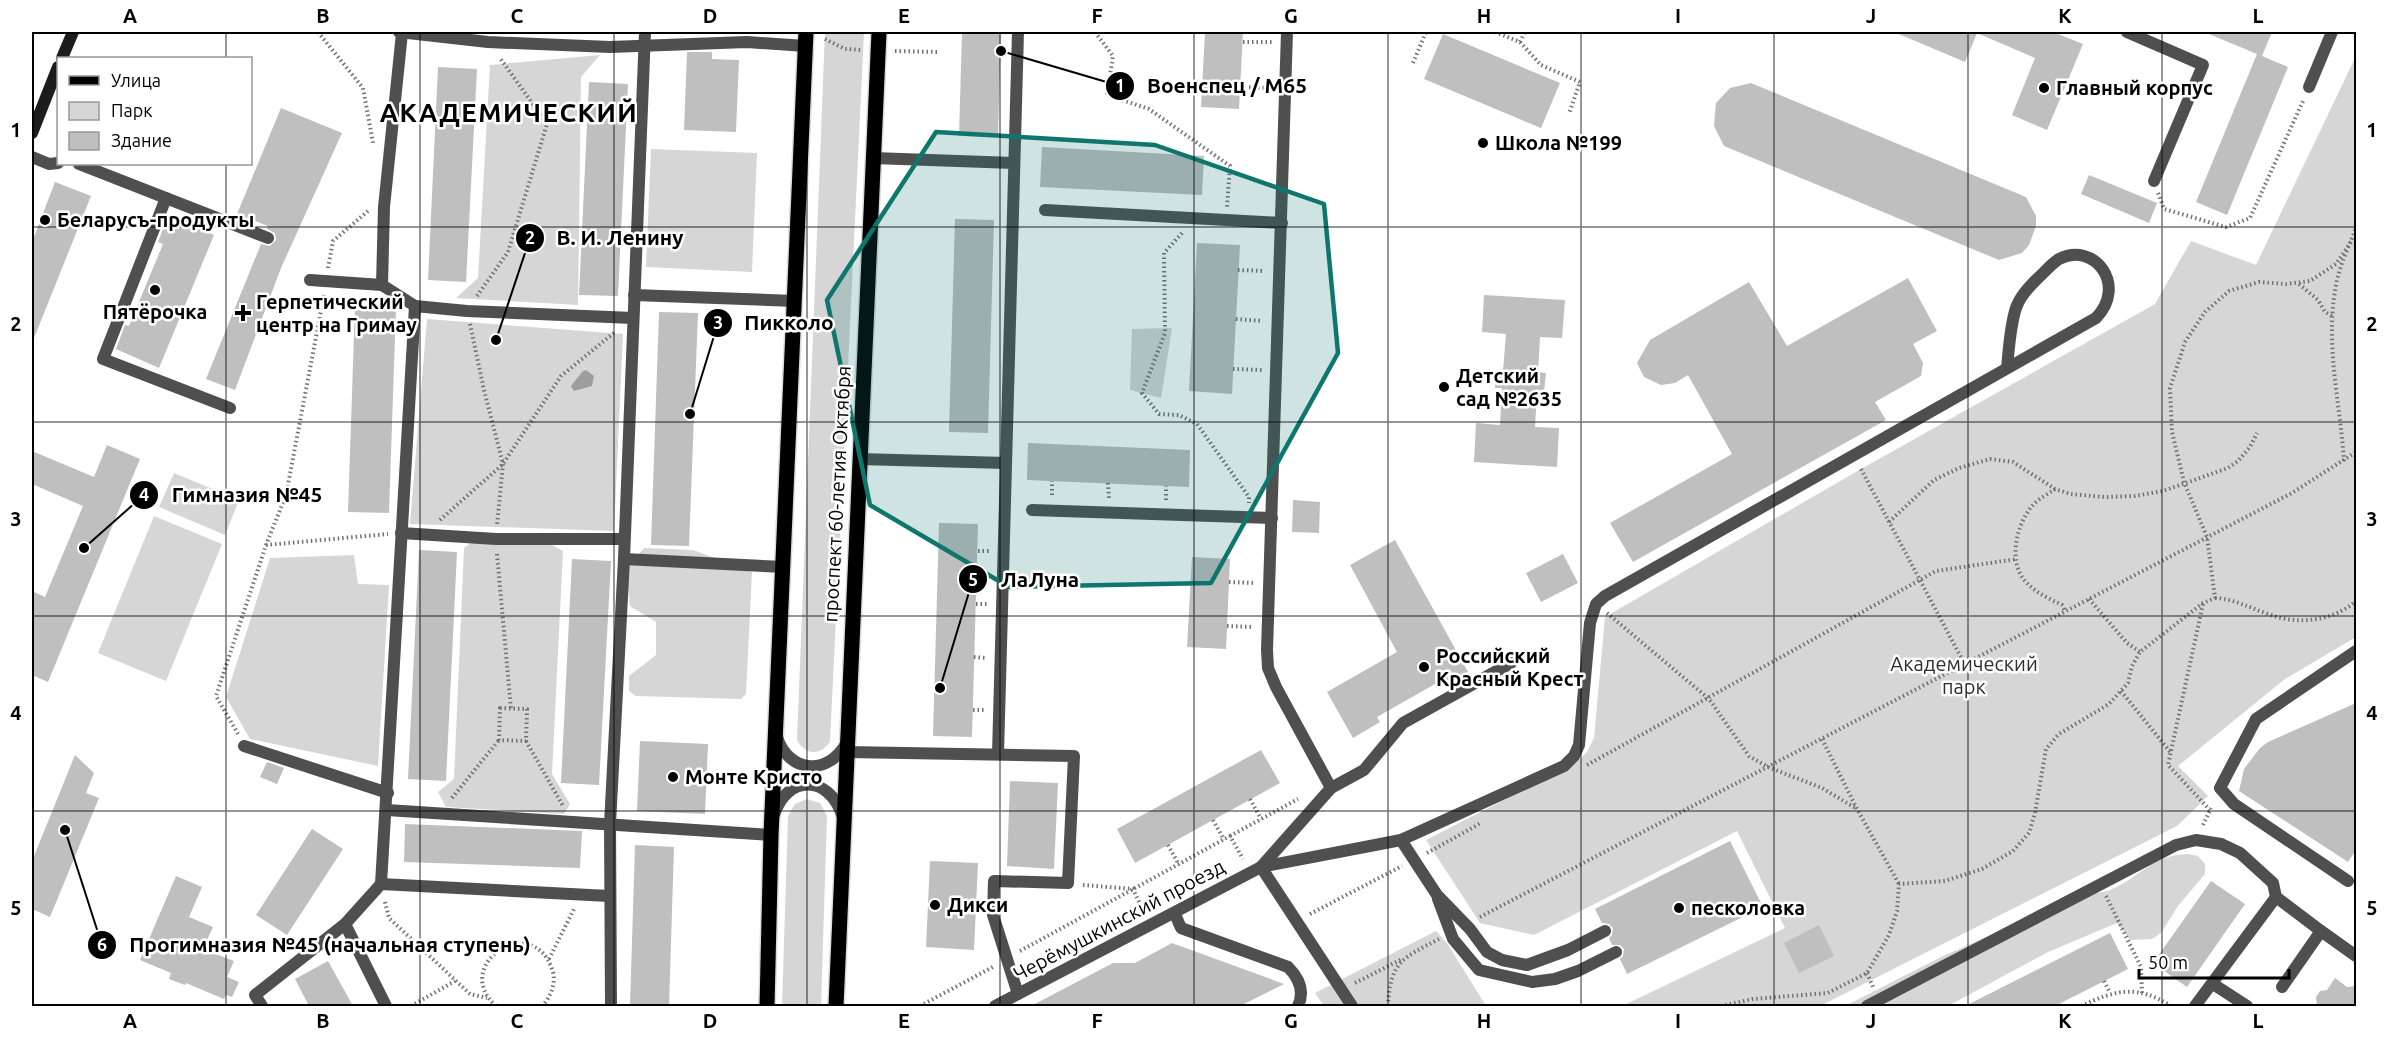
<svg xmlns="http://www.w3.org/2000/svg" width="2388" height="1038" viewBox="0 0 2388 1038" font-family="Ubuntu,sans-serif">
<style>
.green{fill:#d6d6d6}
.water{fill:#9d9d9d}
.building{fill:#bfbfbf}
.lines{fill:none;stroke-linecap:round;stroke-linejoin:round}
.primary-casing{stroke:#dbdbdb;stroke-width:18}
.path{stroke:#717171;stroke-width:4;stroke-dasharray:1.5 3;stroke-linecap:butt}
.lane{stroke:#4f4f4f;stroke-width:12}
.street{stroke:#4f4f4f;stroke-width:12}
.secondary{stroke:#1c1c1c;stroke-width:12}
.primary{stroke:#000;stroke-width:15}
.marked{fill:#0f766e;fill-opacity:0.2;stroke:#0f766e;stroke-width:4.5;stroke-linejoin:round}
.grid{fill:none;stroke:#000;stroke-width:1.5;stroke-opacity:0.55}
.poi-dot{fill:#000;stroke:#fff;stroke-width:2}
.labels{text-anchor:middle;stroke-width:5;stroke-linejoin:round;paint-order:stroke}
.poi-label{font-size:20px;font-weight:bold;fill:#000;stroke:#fff;text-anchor:start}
.street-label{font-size:20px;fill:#000;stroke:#fff}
.park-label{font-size:20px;fill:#2d2d2d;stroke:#fff}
.district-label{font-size:26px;font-weight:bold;letter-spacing:1.5px;fill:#000;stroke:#fff}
.leader{fill:none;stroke:#000;stroke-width:2}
.callout-dot{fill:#000;stroke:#fff;stroke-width:2}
.mark-label{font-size:18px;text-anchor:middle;font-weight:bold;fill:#fff}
.callout-label{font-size:21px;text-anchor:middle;font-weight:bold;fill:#000;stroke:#fff;stroke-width:5;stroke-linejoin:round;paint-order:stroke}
.neatline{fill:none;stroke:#000;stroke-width:2}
.grid-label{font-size:20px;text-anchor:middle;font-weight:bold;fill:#000}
</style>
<rect width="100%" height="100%" fill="#fff"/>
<g class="green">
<path d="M825,32H864L830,742C820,756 805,755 797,740Z"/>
<polygon points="600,55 581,77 578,305 456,298 478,278 490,65"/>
<polygon points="2356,56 2356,637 2285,679 2178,766 2208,796 2177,826 1820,1006 1622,1006 1785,928 1737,831 1534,935 1480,923 1426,840 1574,764 1587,752 1594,738 1605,617 1861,469 2155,304 2191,241 2256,265"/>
<polygon points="651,149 757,153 752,272 646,267"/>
<polygon points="427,319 623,334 614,531 410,524"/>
<polygon points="1172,328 1161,398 1130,390 1132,329"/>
<polygon points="174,473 239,500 225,535 159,507"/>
<polygon points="154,516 222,544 166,681 98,653"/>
<polygon points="471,543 552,545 563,551 552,774 570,804 564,814 446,807 438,792 454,779 464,548"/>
<polygon points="644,548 693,550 752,572 746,694 741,699 636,696 629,691 629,676 656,655 656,622 630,606 626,568"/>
<polygon points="354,555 358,584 389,585 378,766 250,739 226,697 270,558"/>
<polygon points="807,799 820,803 827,816 821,1006 782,1006 788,816 795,804"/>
<path d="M2188,854L2198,856L2205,864V874L2178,906L2161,933L2152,939L2130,940L2117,923L2048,952L1948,1006H1845L1945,955L2086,894C2094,893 2103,893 2110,890C2140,878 2151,855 2188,854Z"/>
<polygon points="1436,931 1447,943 1486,1006 1324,1006 1315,993"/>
</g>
<polygon class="water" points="586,370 594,376 592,386 574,391 571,386 582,372"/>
<g class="building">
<polygon points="962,32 1001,32 998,137 959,136"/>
<polygon points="1205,32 1243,32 1239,109 1201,107"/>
<polygon points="1894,32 2053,32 2083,44 2047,130 2012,115 2035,58 1977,33 1965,62"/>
<polygon points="2204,32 2272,32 2262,56 2288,67 2227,215 2196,202 2257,54"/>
<polygon points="1443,34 1560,83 1541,128 1424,79"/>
<polygon points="687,52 712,52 712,59 739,60 736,132 684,130"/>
<polygon points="438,67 477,69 466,282 428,280"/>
<polygon points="589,82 628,84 618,296 579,295"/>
<polygon points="1751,83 2026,197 2036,216 2036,226 2029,245 2022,253 1999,260 1724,146 1714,126 1716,103 1730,88"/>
<polygon points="281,108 342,133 281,268 235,390 206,379 261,244 270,246 276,240 275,233 267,229 268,226 237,214"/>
<polygon points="1042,147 1204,156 1202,195 1040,187"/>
<polygon points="2089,175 2157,203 2149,223 2081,194"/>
<polygon points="55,182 91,196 32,343 32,242"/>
<polygon points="168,216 214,235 159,368 116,349 125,325 129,326 163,244 158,242"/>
<polygon points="955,219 994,220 988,433 949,432"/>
<polygon points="1197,243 1240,245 1232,394 1189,391"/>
<polygon points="1908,278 1937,331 1913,344 1923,363 1921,376 1875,402 1886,420 1633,562 1610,523 1732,454 1688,375 1675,383 1661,385 1644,377 1637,363 1650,340 1749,282 1787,346"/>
<polygon points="1484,295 1565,300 1562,338 1540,337 1538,372 1546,373 1544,393 1537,392 1535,427 1559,428 1557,467 1474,462 1476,423 1500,425 1502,388 1495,388 1496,370 1503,371 1506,334 1482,332"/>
<polygon points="355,305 396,307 389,513 348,512"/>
<polygon points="659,312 698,313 689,546 651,545"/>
<polygon points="1028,443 1190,450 1189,487 1027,480"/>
<polygon points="107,445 140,459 48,682 32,675 32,591 45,597 83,506 32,484 32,451 94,477"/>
<polygon points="1293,500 1320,502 1319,533 1292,532"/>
<polygon points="939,523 978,524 972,737 933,736"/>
<polygon points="1395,540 1468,672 1438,689 1435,684 1377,717 1380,722 1353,738 1327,692 1397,652 1350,565"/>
<polygon points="419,550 457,552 446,781 408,779"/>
<polygon points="1563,554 1578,583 1541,602 1526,573"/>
<polygon points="1192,557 1230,559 1226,649 1187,647"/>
<polygon points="572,559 611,561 599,785 561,783"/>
<polygon points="2356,703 2356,850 2348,862 2239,791 2244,769 2260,748 2268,742"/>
<polygon points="640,741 708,744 705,814 637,811"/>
<polygon points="1261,750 1280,783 1135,863 1117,829"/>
<polygon points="75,755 94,773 86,793 99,798 50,917 32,909 32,861"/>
<polygon points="267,762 284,768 277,784 260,777"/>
<polygon points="1010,781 1058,783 1054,869 1007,866"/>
<polygon points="405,824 582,831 580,868 404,862"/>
<polygon points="312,829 343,849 287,935 256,915"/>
<polygon points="1730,841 1763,907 1627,974 1620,959 1623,956 1624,949 1620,945 1612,945 1609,938 1612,935 1613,928 1609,924 1602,923 1595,909"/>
<polygon points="635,845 674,847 669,1006 630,1006"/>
<polygon points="930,861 978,863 974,950 926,947"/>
<polygon points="176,876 202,887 189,917 213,927 203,949 234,961 227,977 239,982 232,997 226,995 224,999 186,983 185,985 169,979 171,973 140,960"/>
<polygon points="2211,881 2245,904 2187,987 2153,963"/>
<polygon points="1819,925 1834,956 1799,973 1784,943"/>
<polygon points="2110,933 2128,969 2055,1006 1965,1006"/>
<polygon points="1172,943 1284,984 1240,1006 1031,1006 1113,963 1135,963"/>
<polygon points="328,961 353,1006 309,1006 295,979"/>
<polygon points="2335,978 2347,987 2356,986 2356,1006 2317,1006 2316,997 2320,991 2327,990"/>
</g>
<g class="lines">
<defs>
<g id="primary">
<polyline points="767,1006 771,835 806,32"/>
<polyline points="836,1006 879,32"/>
</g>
</defs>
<use href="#primary" class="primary-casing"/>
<g class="path">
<polyline points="318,32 363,88 373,143"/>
<polyline points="1095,32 1113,56 1107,95 1149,109 1230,166 1227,207"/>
<polyline points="1495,32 1520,42 1541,65 1580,82 1569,114"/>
<polyline points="825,39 845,49 862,50"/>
<polyline points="1243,42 1272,42"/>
<polyline points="1520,42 1525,32"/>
<polyline points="895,51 939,52"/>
<polyline points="1413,63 1426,32"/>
<polyline points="1240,87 1270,88"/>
<polyline points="2158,193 2164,209 2226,227 2250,218 2303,101"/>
<polyline points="1182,233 1164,253 1165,333 1142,393 1159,414 1179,415 1197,424 1249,497 1249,503"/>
<polyline points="328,268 333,241 368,211"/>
<polyline points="1238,270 1265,271"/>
<polyline points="2299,284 2318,300 2325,312 2332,316"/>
<polyline points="477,296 508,252 547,124 500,58"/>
<polyline points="1236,319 1262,321"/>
<polyline points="470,324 484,390 503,464 497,525"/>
<polyline points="1233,369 1262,370"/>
<path d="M2344,461C2340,400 2323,337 2338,276C2342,260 2350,244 2356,228"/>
<polyline points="1861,469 1964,663"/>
<polyline points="1108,483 1109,498"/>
<path d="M2055,489C2048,494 2038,499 2032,506C2016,525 2007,564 2027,583C2036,593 2050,599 2062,605L2065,611"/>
<polyline points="1052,495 1052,481"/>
<polyline points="1166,500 1166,486"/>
<polyline points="440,520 503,464 561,376 615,332"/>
<polyline points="1889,522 1934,480 1959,468 1990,459 2013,462 2055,489 2070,494 2105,497 2135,496 2163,491 2228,468 2238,461 2250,447 2257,433"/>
<polyline points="266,545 388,534"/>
<polyline points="978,551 989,551"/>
<polyline points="497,554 511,709"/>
<polyline points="1229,582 1255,583"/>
<path d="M2215,598C2235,599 2250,608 2268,614C2297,625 2332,622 2356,601"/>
<polyline points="2089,599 2127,643 2140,652"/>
<polyline points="976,604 987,604"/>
<polyline points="2203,604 2168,765 2210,810"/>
<polyline points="1607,613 1709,699 1749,756 1768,767 1822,788 1857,809"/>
<polyline points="1227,626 1253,627"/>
<polyline points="974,657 986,658"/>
<polyline points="2121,691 2171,753"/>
<polygon points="500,708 527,709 526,741 499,740"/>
<polyline points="973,710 984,710"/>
<polyline points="238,734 216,696 266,545 286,495 324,295"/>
<polyline points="1822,739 1857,809 1899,884"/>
<polyline points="526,741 563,806"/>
<polyline points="1587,765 1936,571 2017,559"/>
<polyline points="452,798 499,740"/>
<polyline points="1250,799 1261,819"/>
<polyline points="1213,820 1224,840"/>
<polyline points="2203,825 2211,808"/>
<polyline points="1230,836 1298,799"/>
<polyline points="1168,845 1179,865"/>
<polyline points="1427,853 1481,823"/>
<polyline points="1083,885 1133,889 1144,913"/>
<polyline points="2106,896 2141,967 2142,993"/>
<polyline points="385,902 389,918 470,994 487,998"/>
<polyline points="1310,914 1402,866"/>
<polyline points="1480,917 2292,493 2356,452"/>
<polyline points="1020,951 1230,836 1243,859"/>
<polyline points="549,959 574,909"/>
<polyline points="1867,973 1873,987"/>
<polyline points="2104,981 2110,993"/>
<polyline points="1355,983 1402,959"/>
<polyline points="411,1006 455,981"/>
<path d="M496,1006C450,965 532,911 552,969C557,981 551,997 542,1006"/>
<polyline points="920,1006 993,967"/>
<path d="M1388,1006C1390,961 1403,958 1439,939"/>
<polyline points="1721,1006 1753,999 1828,993 1867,973 1889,935 1897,911 1899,884 1945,881 1982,869 2013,851 2029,833 2035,813 2046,749 2059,734 2109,704 2128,683 2132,666 2140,652 2203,603 2215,598 2207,537 2184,482 2172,432 2170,388 2185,342 2205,312 2229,291 2259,282 2286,284 2310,281 2336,264 2351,242"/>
<path d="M2081,1006C2116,990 2136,984 2171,1006"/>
</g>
<g class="lane">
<polyline points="399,32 488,42 610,47 747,42 806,46"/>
<polyline points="2127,32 2203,65 2154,181"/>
<polyline points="402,33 384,207 382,285 415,306"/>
<polyline points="2309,87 2332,32"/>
<polyline points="32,157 49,164 58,163"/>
<polyline points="873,158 1014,163"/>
<polyline points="79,164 268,238"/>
<polyline points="166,198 103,359 230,408"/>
<polyline points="1045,210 1282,223"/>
<polyline points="310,280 382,285"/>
<polyline points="634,295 795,301"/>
<polyline points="859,459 1006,463"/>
<polyline points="1032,510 1272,518"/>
<polyline points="401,533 496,539 624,539"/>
<polyline points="624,559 784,567"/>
<polyline points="244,746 388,793"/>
<polyline points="847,752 1074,756 1068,883 994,881 993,915 1018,994"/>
<polyline points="998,754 1018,32"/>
<polyline points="1331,788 1364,770 1403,723 1511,663"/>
<polyline points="387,810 771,835"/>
<polyline points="1401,840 1437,895 1470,929 1487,952 1502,960 1527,965 1568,950 1605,931"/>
<path d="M1261,867L1401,840L1564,766L1574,756L1579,745L1590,623L1596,604L1605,596L2096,318C2128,285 2094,241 2059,259C2052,263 2045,272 2038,278C2030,286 2020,296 2016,308C2010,326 2009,348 2007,368"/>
<polyline points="1261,867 1331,788 1276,687 1268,668 1267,650 1287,32"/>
<polyline points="1261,867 1352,1006"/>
<polyline points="2348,881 2234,804 2220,788 2256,719 2356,651"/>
<polyline points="381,884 609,896"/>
<polyline points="2276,897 2321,931"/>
<polyline points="1438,899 1453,939 1479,970 1532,982 1555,979 1578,971 1616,952"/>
<path d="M1175,914L1181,928L1288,967C1299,978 1305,991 1298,1006"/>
<polyline points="2213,984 2247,1006"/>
<polyline points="2282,987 2321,931 2356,956"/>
<polyline points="262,1006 255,995 345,924"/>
<polyline points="386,1006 345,924 381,884 415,306 467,311 633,318"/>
<polyline points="611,1006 610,824 624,559 645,32"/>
<polyline points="1867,1006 2176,845 2196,840 2221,844 2240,853 2273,883 2276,897 2195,1006"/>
</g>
<g class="street">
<path d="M777,737C789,774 829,776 847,742"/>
<path d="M774,815C787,774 829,775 842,815"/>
<polyline points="995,1006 1261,867"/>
</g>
<g class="secondary">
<polyline points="62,58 73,32"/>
<polyline points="32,133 58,67"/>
</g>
<use href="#primary" class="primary"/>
</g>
<path class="marked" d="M936,132L1155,145L1324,204L1338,353L1211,583L1009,587L870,505L827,300Z"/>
<path class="grid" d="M226,32V58M420,32V1006M614,32V1006M807,32V1006M1000,32V1006M1194,32V1006M1388,32V1006M1581,32V1006M1774,32V1006M1968,32V1006M2162,32V1006M226,164V1006M32,227H2356M32,422H2356M32,616H2356M32,811H2356"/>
<g class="poi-dot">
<circle cx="2044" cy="88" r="6"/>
<circle cx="1483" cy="143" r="6"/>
<circle cx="45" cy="220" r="6"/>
<circle cx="155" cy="290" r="6"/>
<path d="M240 304h6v6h6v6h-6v6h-6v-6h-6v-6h6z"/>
<circle cx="1444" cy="387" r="6"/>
<circle cx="1424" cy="667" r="6"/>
<circle cx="673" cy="777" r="6"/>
<circle cx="935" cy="905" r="6"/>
<circle cx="1679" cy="908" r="6"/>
</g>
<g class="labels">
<g class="poi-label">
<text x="2056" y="95">Главный корпус</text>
<text x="1495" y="150">Школа №199</text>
<text x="57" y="227">Беларусъ-продукты</text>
<text x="256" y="309">Герпетический<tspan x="256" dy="23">центр на Гримау</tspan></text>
<text x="155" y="319" text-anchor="middle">Пятёрочка</text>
<text x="1456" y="383">Детский<tspan x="1456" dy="23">сад №2635</tspan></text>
<text x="1436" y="663">Российский<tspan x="1436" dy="23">Красный Крест</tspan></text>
<text x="685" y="784">Монте Кристо</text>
<text x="947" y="912">Дикси</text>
<text x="1691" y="915">песколовка</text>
</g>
<g class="street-label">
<text transform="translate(837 494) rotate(-87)" y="7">проспект 60-летия Октября</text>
<text transform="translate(1119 920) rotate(-28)" y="7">Черёмушкинский проезд</text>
</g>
<g class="park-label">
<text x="1964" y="671">Академический<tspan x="1964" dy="23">парк</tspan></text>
</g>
<g class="district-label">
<text x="509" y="122">АКАДЕМИЧЕСКИЙ</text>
</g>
</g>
<path class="leader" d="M1001 51L1120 86M496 340L530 238M690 414L718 323M84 548L144 495M940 688L973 579M65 830L102 945"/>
<g class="callout-dot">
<circle cx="1001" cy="51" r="6"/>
<circle cx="496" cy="340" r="6"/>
<circle cx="690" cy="414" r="6"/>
<circle cx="84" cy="548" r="6"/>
<circle cx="940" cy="688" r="6"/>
<circle cx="65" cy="830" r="6"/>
<circle cx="1120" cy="86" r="15"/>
<circle cx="530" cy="238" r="15"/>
<circle cx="718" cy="323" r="15"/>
<circle cx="144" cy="495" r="15"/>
<circle cx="973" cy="579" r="15"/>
<circle cx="102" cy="945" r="15"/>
</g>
<g class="mark-label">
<text x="1120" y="92">1</text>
<text x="530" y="244">2</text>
<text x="718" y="329">3</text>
<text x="144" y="501">4</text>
<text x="973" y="586">5</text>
<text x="102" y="951">6</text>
</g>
<g class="callout-label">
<text x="1227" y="93">Военспец / М65</text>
<text x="620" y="245">В. И. Ленину</text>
<text x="789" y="330">Пикколо</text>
<text x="247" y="502">Гимназия №45</text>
<text x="1040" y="587">ЛаЛуна</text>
<text x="330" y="952">Прогимназия №45 (начальная ступень)</text>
</g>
<rect width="2388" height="1038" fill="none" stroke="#ffffff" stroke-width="66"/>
<rect x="57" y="57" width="195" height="108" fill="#ffffff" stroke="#999999" stroke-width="1.5"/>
<rect x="69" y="76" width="30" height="9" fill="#000000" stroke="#999999" stroke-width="1.5"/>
<text x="111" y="87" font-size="18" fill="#000000">Улица</text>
<rect x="69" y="102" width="30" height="18" fill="#d6d6d6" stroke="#999999" stroke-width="1.5"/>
<text x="111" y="117" font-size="18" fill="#000000">Парк</text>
<rect x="69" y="132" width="30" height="18" fill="#bfbfbf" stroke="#999999" stroke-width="1.5"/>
<text x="111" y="147" font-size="18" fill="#000000">Здание</text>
<path d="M2139 969v9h150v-9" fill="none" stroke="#000000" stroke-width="3"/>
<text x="2148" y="969" font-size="18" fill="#000000" stroke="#ffffff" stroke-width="4.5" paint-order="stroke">50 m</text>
<rect x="33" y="33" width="2322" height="972" class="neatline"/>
<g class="grid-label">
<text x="130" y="23">A</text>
<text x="323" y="23">B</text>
<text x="517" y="23">C</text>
<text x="710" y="23">D</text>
<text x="904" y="23">E</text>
<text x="1097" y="23">F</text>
<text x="1291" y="23">G</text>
<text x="1484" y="23">H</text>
<text x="1678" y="23">I</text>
<text x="1871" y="23">J</text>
<text x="2065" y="23">K</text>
<text x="2258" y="23">L</text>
<text x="16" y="137">1</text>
<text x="2372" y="137">1</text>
<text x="16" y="331">2</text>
<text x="2372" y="331">2</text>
<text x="16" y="526">3</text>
<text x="2372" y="526">3</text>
<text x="16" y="720">4</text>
<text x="2372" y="720">4</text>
<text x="16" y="915">5</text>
<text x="2372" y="915">5</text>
<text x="130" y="1028">A</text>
<text x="323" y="1028">B</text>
<text x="517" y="1028">C</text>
<text x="710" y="1028">D</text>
<text x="904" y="1028">E</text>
<text x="1097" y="1028">F</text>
<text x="1291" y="1028">G</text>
<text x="1484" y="1028">H</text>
<text x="1678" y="1028">I</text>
<text x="1871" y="1028">J</text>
<text x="2065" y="1028">K</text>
<text x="2258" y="1028">L</text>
</g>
</svg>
